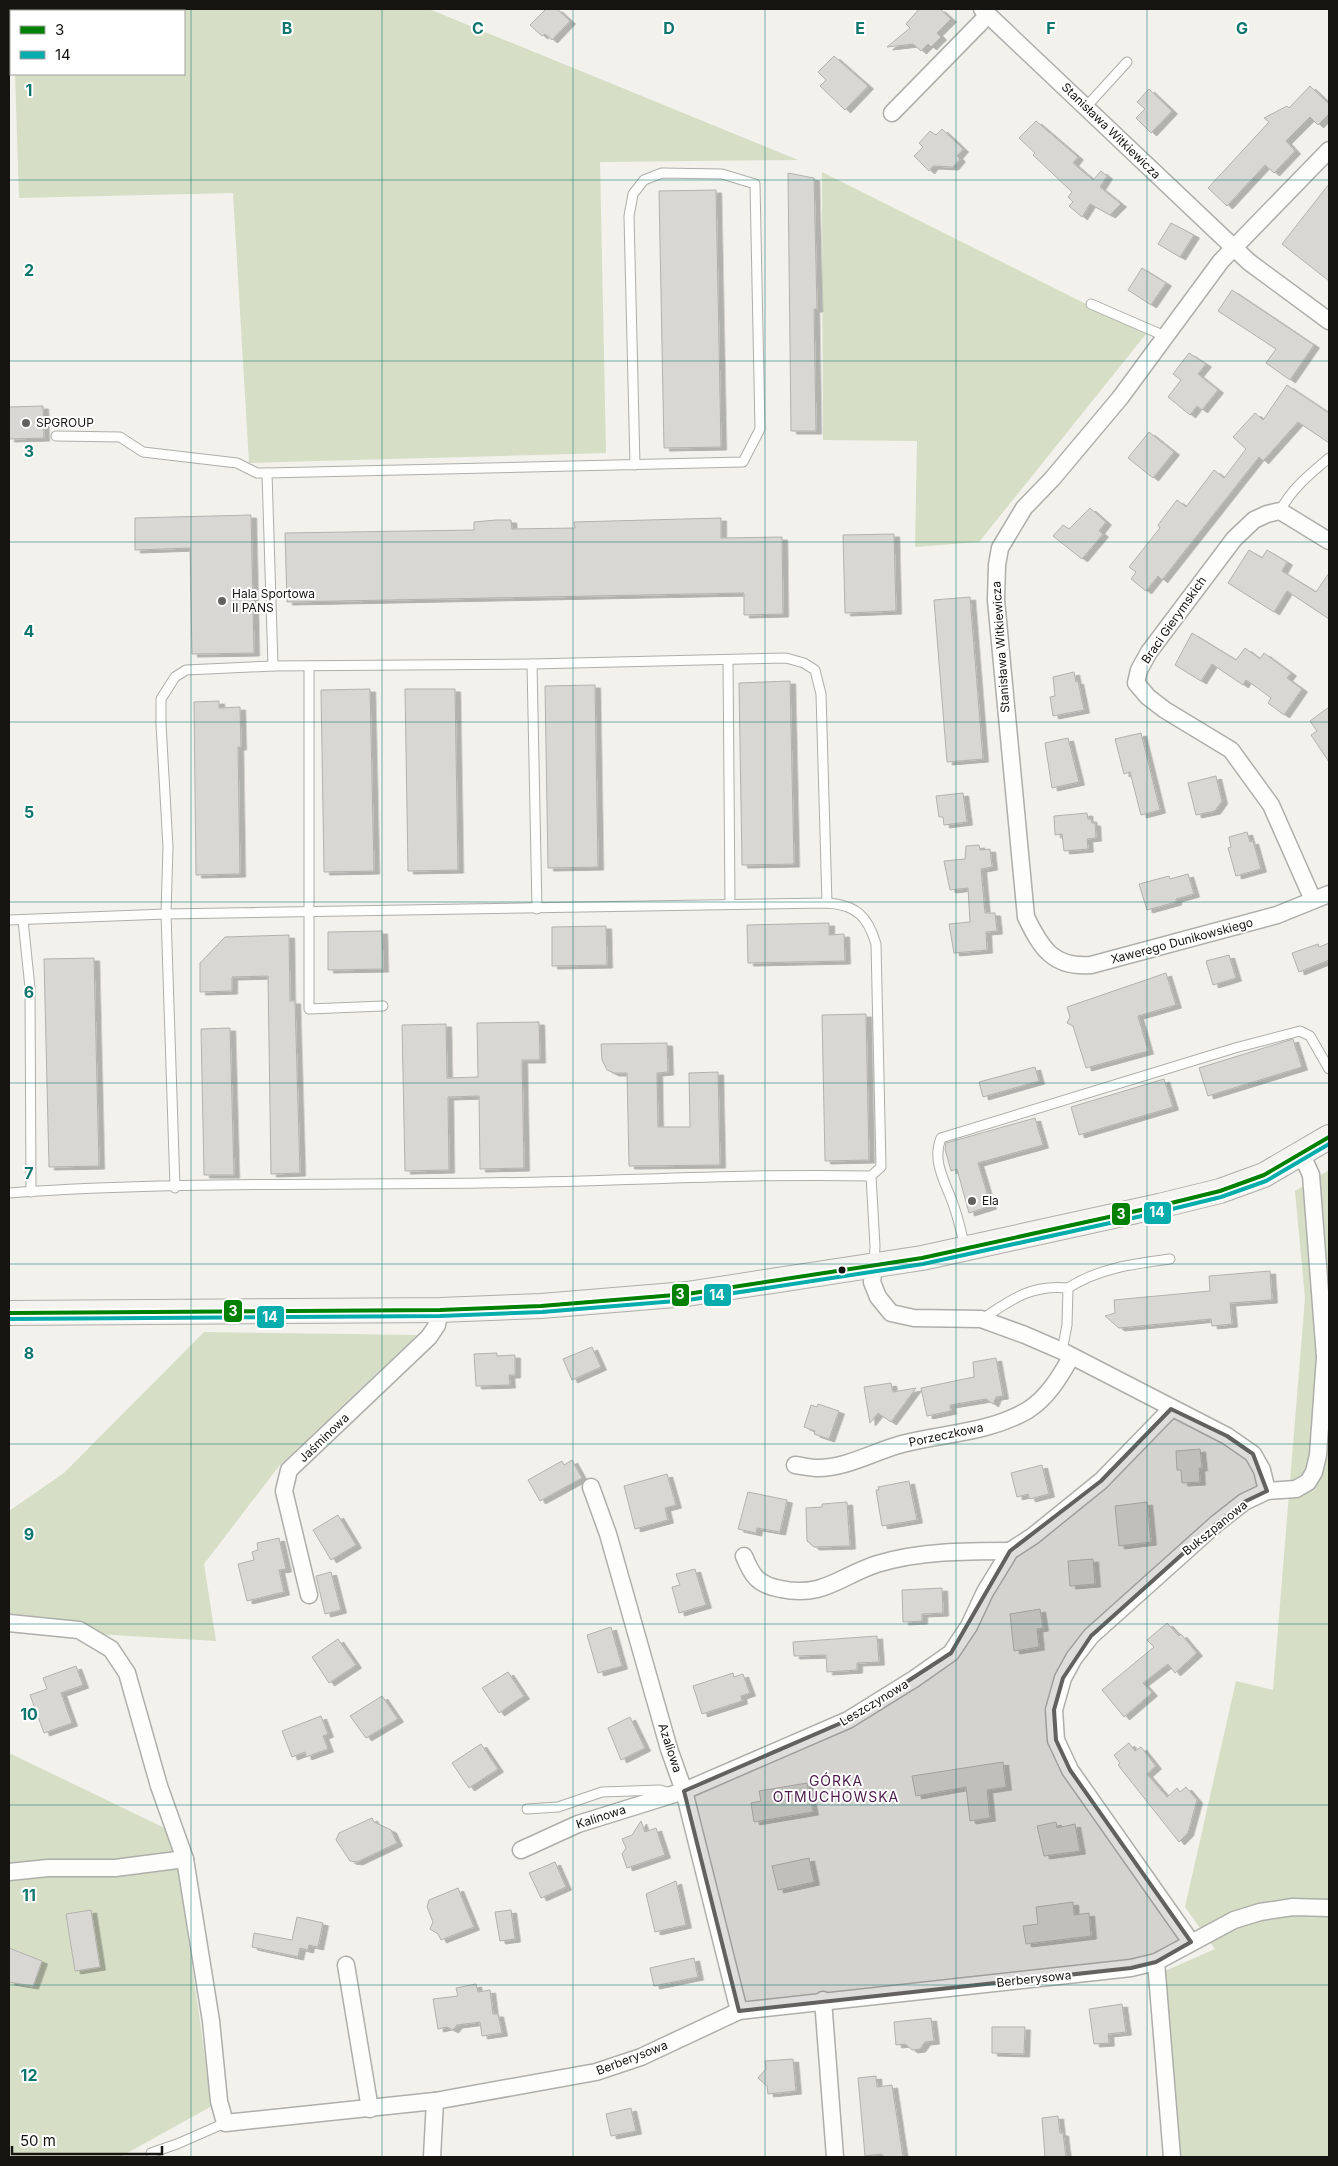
<svg xmlns="http://www.w3.org/2000/svg" width="1338" height="2166" viewBox="0 0 1338 2166" font-family="Inter,sans-serif">
<style>
.green{fill:#d6dec5}
.building{fill:#d8d7d3;stroke:#b3b2ae;filter:url(#shadow)}
.lines{fill:none;stroke-linecap:round;stroke-linejoin:round}
.service-casing{stroke:#aeaeaa;stroke-width:11}
.minor-casing{stroke:#aeaeaa;stroke-width:19}
.secondary-casing{stroke:#aeaeaa;stroke-width:26}
.service{stroke:#fdfdfc;stroke-width:9}
.minor{stroke:#fdfdfc;stroke-width:16}
.secondary{stroke:#f5f3ef;stroke-width:24}
.bus-1-casing{stroke:#fff;stroke-width:8}
.bus-2-casing{stroke:#fff;stroke-width:8}
.bus-1{stroke:#008000;stroke-width:4}
.bus-2{stroke:#07adac;stroke-width:4}
.marked{fill:#62615e;fill-opacity:0.2;stroke:#62615e;stroke-width:4;stroke-linejoin:round}
.grid{fill:none;stroke:#0f766e;stroke-width:1;stroke-opacity:0.55}
.poi-dot{fill:#62615e;stroke:#fff;stroke-width:2}
.bus-dot{fill:#151411;stroke:#fff;stroke-width:2}
.labels{text-anchor:middle;stroke-width:4;stroke-linejoin:round;paint-order:stroke}
.street-label{font-size:12px;fill:#151411;stroke:#fff}
.poi-label{font-size:12px;fill:#151411;stroke:#fff;text-anchor:start}
.neighbourhood-label{font-size:14px;letter-spacing:1px;fill:#4d1b4b;stroke:#fff}
.grid-label{font-size:16px;text-anchor:middle;font-weight:bold;fill:#0f766e;stroke:#fff;stroke-width:4;stroke-linejoin:round;paint-order:stroke}
.line-badge{stroke:#fff;stroke-width:2}
.badge-label{font-size:14px;text-anchor:middle;font-weight:bold;fill:#fff}
</style>
<defs>
<filter id="shadow"><feDropShadow dx="5.5" dy="3" stdDeviation="0" flood-color="#0004"/></filter>
</defs>
<rect width="100%" height="100%" fill="#f2f1ec"/>
<g class="green">
<polygon points="13,9 429,9 798,160 600,162 606,453 249,463 233,193 19,198 15,74 184,74 184,11 14,11"/>
<polygon points="822,172 1146,334 979,542 915,547 917,441 823,440"/>
<polygon points="1329,1170 1329,2157 1178,2157 1165,1971 1215,1949 1185,1907 1236,1681 1273,1690 1305,1298 1295,1191"/>
<polygon points="204,1332 417,1335 279,1466 204,1564 216,1641 9,1629 9,1511 64,1473"/>
<polygon points="9,1753 173,1832 212,2106 120,2157 9,2157"/>
</g>
<g class="building">
<polygon points="546,9 557,9 570,21 552,40 545,34 542,36 530,25"/>
<polygon points="919,9 940,9 951,19 937,33 941,37 931,47 928,44 921,51 913,44 887,47 910,28 906,24"/>
<polygon points="834,56 868,86 845,110 820,86 826,80 818,72"/>
<polygon points="1310,86 1329,104 1329,114 1318,125 1310,117 1286,141 1295,151 1274,173 1265,165 1227,206 1208,188 1269,122 1264,118 1287,106 1289,108"/>
<polygon points="1149,89 1172,111 1151,133 1136,118 1145,109 1137,102"/>
<polygon points="1036,121 1078,157 1073,163 1093,180 1101,171 1107,176 1100,187 1121,204 1110,215 1090,204 1082,217 1069,206 1073,202 1068,197 1072,192 1033,155 1035,153 1019,138"/>
<polygon points="942,129 963,149 957,156 960,159 953,167 933,166 929,171 914,156 923,147 919,143 930,131 936,135"/>
<polygon points="788,173 814,178 817,309 814,309 816,431 791,431"/>
<polygon points="1329,184 1329,281 1282,244"/>
<polygon points="716,190 721,447 664,448 659,191"/>
<polygon points="1171,223 1194,235 1180,257 1158,244"/>
<polygon points="1142,268 1166,283 1151,305 1128,290"/>
<polygon points="1232,290 1314,345 1290,380 1266,363 1276,349 1218,311"/>
<polygon points="1189,353 1206,364 1198,374 1218,390 1202,410 1197,406 1190,415 1168,397 1181,380 1173,374"/>
<polygon points="1287,385 1329,413 1329,443 1298,422 1263,461 1259,457 1162,580 1158,576 1146,591 1131,579 1136,572 1129,567 1160,528 1158,525 1177,500 1186,507 1214,470 1224,478 1246,449 1233,437 1255,413 1263,420"/>
<polygon points="43,406 44,438 9,439 9,407"/>
<polygon points="1149,432 1174,452 1153,478 1128,458"/>
<polygon points="1090,508 1106,522 1099,531 1103,534 1082,559 1053,536 1063,525 1069,529"/>
<polygon points="251,515 254,653 192,654 190,548 135,550 135,518"/>
<polygon points="721,518 721,538 782,537 783,614 744,615 744,593 287,602 285,533 474,530 474,522 496,520 511,520 512,529 575,528 574,522"/>
<polygon points="894,534 896,611 845,613 843,535"/>
<polygon points="1249,550 1262,558 1267,550 1287,562 1282,571 1316,592 1329,573 1329,619 1287,591 1274,612 1228,583"/>
<polygon points="970,597 983,759 947,762 934,600"/>
<polygon points="1192,633 1236,660 1245,648 1260,659 1264,653 1291,673 1287,678 1302,689 1284,715 1268,703 1271,698 1259,689 1246,680 1243,685 1212,664 1201,681 1175,665"/>
<polygon points="1074,672 1076,682 1078,681 1084,710 1053,716 1050,697 1055,696 1053,677"/>
<polygon points="790,681 794,864 742,865 739,683"/>
<polygon points="595,685 598,867 548,868 545,686"/>
<polygon points="370,689 374,871 324,872 321,690"/>
<polygon points="405,689 455,689 458,870 408,871"/>
<polygon points="219,701 219,708 240,707 241,747 238,747 240,874 196,875 194,702"/>
<polygon points="1329,707 1329,762 1311,735 1317,731 1310,721"/>
<polygon points="1141,733 1160,810 1141,815 1130,772 1124,774 1115,739"/>
<polygon points="1068,738 1079,782 1052,788 1045,743"/>
<polygon points="1216,776 1222,801 1215,811 1196,815 1188,783"/>
<polygon points="963,793 967,822 944,825 943,817 939,817 936,796"/>
<polygon points="1087,813 1088,819 1091,819 1092,823 1095,823 1096,838 1087,839 1088,849 1064,851 1062,834 1055,835 1054,816"/>
<polygon points="1247,832 1250,842 1253,841 1261,869 1236,876 1228,848 1231,847 1229,837"/>
<polygon points="979,845 980,850 990,849 992,867 981,869 985,913 995,913 997,931 986,932 987,950 954,953 949,924 970,922 968,888 950,890 944,861 965,859 966,846"/>
<polygon points="1188,874 1194,894 1176,899 1176,902 1147,910 1139,884 1169,876 1170,879"/>
<polygon points="829,923 829,935 844,934 845,961 748,963 747,925"/>
<polygon points="606,926 607,965 552,966 552,927"/>
<polygon points="382,931 383,969 328,970 328,932"/>
<polygon points="289,935 290,1001 295,1001 300,1173 271,1174 268,976 232,977 232,991 200,992 200,963 225,937"/>
<polygon points="1329,943 1329,960 1299,972 1292,953 1318,944 1319,947"/>
<polygon points="1229,955 1236,978 1213,985 1206,961"/>
<polygon points="94,958 99,1166 49,1167 44,959"/>
<polygon points="1166,973 1176,1005 1138,1016 1148,1051 1086,1068 1073,1026 1067,1023 1070,1017 1067,1007"/>
<polygon points="866,1014 869,1160 825,1161 822,1015"/>
<polygon points="539,1022 540,1060 522,1060 524,1168 480,1169 479,1096 448,1097 449,1170 405,1171 402,1025 446,1024 447,1078 478,1077 477,1023"/>
<polygon points="230,1028 234,1175 204,1175 201,1029"/>
<polygon points="1293,1039 1302,1067 1208,1096 1199,1068"/>
<polygon points="667,1043 668,1072 657,1073 658,1127 690,1127 689,1073 718,1072 720,1165 629,1166 627,1073 614,1073 607,1070 602,1060 601,1044"/>
<polygon points="1035,1067 1039,1081 983,1097 979,1082"/>
<polygon points="1164,1079 1173,1107 1079,1135 1071,1107"/>
<polygon points="1035,1118 1043,1145 978,1163 991,1206 969,1213 957,1169 951,1171 945,1149 946,1143"/>
<polygon points="1270,1271 1272,1300 1230,1303 1232,1324 1212,1326 1211,1319 1119,1328 1105,1316 1115,1313 1114,1300 1210,1291 1209,1276"/>
<polygon points="592,1347 601,1367 572,1380 563,1359"/>
<polygon points="497,1353 497,1356 515,1355 515,1375 509,1375 510,1385 476,1386 474,1354"/>
<polygon points="996,1358 1003,1396 996,1397 993,1404 986,1399 950,1405 951,1411 927,1416 921,1388 974,1377 973,1362"/>
<polygon points="891,1383 893,1392 916,1388 891,1422 878,1413 870,1423 864,1387"/>
<polygon points="818,1404 839,1411 829,1439 814,1434 815,1431 804,1427 811,1405 817,1407"/>
<polygon points="1200,1449 1202,1468 1199,1468 1200,1482 1182,1483 1181,1470 1177,1470 1176,1451"/>
<polygon points="572,1460 582,1478 540,1501 528,1480 562,1461 564,1465"/>
<polygon points="1042,1465 1049,1494 1030,1499 1028,1494 1017,1497 1011,1473"/>
<polygon points="667,1474 676,1505 665,1508 668,1520 635,1529 624,1486"/>
<polygon points="909,1481 917,1520 882,1526 876,1490 879,1490 878,1487"/>
<polygon points="748,1492 787,1500 780,1532 757,1528 756,1533 738,1529"/>
<polygon points="847,1502 850,1546 814,1547 807,1541 806,1508 822,1507 822,1504"/>
<polygon points="1147,1502 1151,1542 1119,1546 1115,1506"/>
<polygon points="338,1515 356,1545 331,1560 313,1530"/>
<polygon points="279,1538 286,1569 279,1570 284,1592 247,1601 238,1564 254,1560 252,1552 258,1550 257,1543"/>
<polygon points="1093,1559 1095,1584 1070,1586 1068,1561"/>
<polygon points="695,1569 706,1605 679,1613 672,1587 680,1585 676,1574"/>
<polygon points="331,1572 341,1610 325,1614 316,1576"/>
<polygon points="942,1588 943,1613 922,1614 922,1621 903,1622 902,1590"/>
<polygon points="1040,1609 1043,1628 1037,1629 1039,1647 1014,1651 1010,1614"/>
<polygon points="1167,1623 1179,1636 1181,1634 1197,1653 1175,1673 1168,1664 1143,1683 1152,1693 1124,1717 1102,1690 1154,1647 1147,1640"/>
<polygon points="611,1627 622,1666 598,1673 587,1635"/>
<polygon points="877,1636 879,1662 857,1663 857,1670 827,1672 826,1655 794,1656 793,1642"/>
<polygon points="338,1639 356,1665 329,1683 312,1657"/>
<polygon points="76,1666 83,1685 61,1693 72,1723 44,1733 30,1695 47,1689 43,1678"/>
<polygon points="508,1672 524,1696 499,1713 482,1688"/>
<polygon points="733,1673 734,1677 743,1674 750,1693 741,1696 742,1701 702,1714 693,1686"/>
<polygon points="382,1696 398,1719 366,1738 350,1716"/>
<polygon points="321,1716 328,1734 323,1736 328,1749 306,1757 305,1752 292,1757 282,1731"/>
<polygon points="630,1717 645,1748 621,1760 608,1728"/>
<polygon points="1129,1743 1135,1751 1141,1747 1156,1766 1147,1774 1167,1797 1177,1788 1180,1792 1186,1787 1197,1800 1188,1833 1179,1842 1118,1765 1120,1763 1114,1755"/>
<polygon points="481,1744 498,1769 469,1788 452,1763"/>
<polygon points="1003,1762 1006,1787 987,1790 990,1818 970,1821 966,1787 916,1796 912,1776"/>
<polygon points="807,1783 813,1812 754,1822 751,1803 761,1801 759,1791"/>
<polygon points="372,1818 374,1822 391,1830 397,1843 357,1862 350,1861 336,1840 339,1833"/>
<polygon points="641,1821 645,1832 656,1828 665,1855 627,1868 622,1854 626,1848 622,1839 632,1835"/>
<polygon points="1056,1822 1057,1828 1075,1824 1080,1851 1044,1856 1037,1826"/>
<polygon points="809,1858 814,1882 778,1890 772,1866"/>
<polygon points="555,1862 566,1887 541,1898 529,1873"/>
<polygon points="676,1881 686,1925 655,1932 646,1894"/>
<polygon points="458,1888 474,1927 441,1940 438,1934 430,1929 433,1922 427,1907 429,1900"/>
<polygon points="1073,1902 1074,1915 1089,1913 1091,1936 1026,1944 1023,1926 1038,1924 1036,1907"/>
<polygon points="91,1910 100,1967 75,1971 66,1914"/>
<polygon points="511,1910 515,1939 500,1941 495,1912"/>
<polygon points="297,1917 323,1923 318,1947 309,1945 308,1950 300,1948 298,1957 252,1947 254,1933 292,1940"/>
<polygon points="9,1948 42,1961 33,1986 9,1982"/>
<polygon points="694,1958 698,1977 654,1986 650,1968"/>
<polygon points="476,1984 478,1992 490,1990 493,2014 498,2014 502,2033 482,2036 480,2022 457,2025 453,2030 447,2027 438,2029 433,1999 458,1996 456,1988"/>
<polygon points="1122,2004 1126,2032 1108,2034 1109,2043 1094,2044 1089,2009"/>
<polygon points="931,2018 934,2041 925,2042 920,2049 912,2050 905,2044 896,2045 894,2022"/>
<polygon points="992,2027 1025,2027 1024,2054 992,2053"/>
<polygon points="793,2059 796,2091 768,2094 767,2086 758,2078 766,2069 765,2061"/>
<polygon points="876,2076 877,2087 892,2085 903,2157 885,2157 881,2154 865,2156 858,2078"/>
<polygon points="631,2108 636,2131 611,2136 606,2114"/>
<polygon points="1058,2116 1060,2133 1063,2133 1066,2157 1045,2157 1042,2118"/>
</g>
<g class="lines">
<defs>
<g id="service">
<polyline points="1086,107 1127,62"/>
<polyline points="1091,304 1167,337"/>
<polyline points="56,436 120,437 143,452 237,463 257,473 267,473"/>
<path d="M1280,511C1292,488 1310,474 1329,458"/>
<polyline points="728,660 730,904"/>
<polyline points="532,664 537,909"/>
<polyline points="273,666 267,473 743,462 760,429 755,184 722,174 662,173 644,180 633,194 629,216 635,465"/>
<polyline points="309,666 309,1009 383,1006"/>
<polyline points="9,920 166,914 168,847 161,724 161,699 175,677 186,670 273,666 532,664 786,658 804,663 815,670 821,694 827,903"/>
<polyline points="23,920 30,988 31,1192"/>
<polyline points="871,1176 875,1246 874,1263"/>
<path d="M9,1193C165,1182 325,1185 481,1183C611,1182 742,1173 871,1176L881,1167L876,944C868,917 857,905 827,903L166,914L175,1188"/>
<path d="M965,1247C961,1232 958,1216 952,1201C944,1180 932,1160 941,1138L1235,1048L1300,1031L1310,1036L1329,1069"/>
<path d="M1068,1288C1099,1268 1133,1264 1170,1259"/>
<path d="M982,1319C1011,1300 1031,1284 1068,1288L1067,1325L1062,1351"/>
<polyline points="527,1809 558,1807 602,1792 660,1790 671,1793"/>
<polyline points="151,2153 177,2144 225,2123"/>
</g>
<g id="minor">
<polyline points="982,9 1249,262 1329,321"/>
<polyline points="892,113 988,15"/>
<path d="M1329,150L1221,261L1120,398L1052,479L1024,508L1000,548L997,565L996,600L1026,917C1041,948 1053,968 1091,965L1277,915L1329,894"/>
<polyline points="1313,900 1271,805 1231,750 1165,710 1148,697 1136,683 1139,670 1149,652 1234,539 1254,520 1267,514 1280,511 1329,541"/>
<polyline points="874,1266 872,1282 878,1297 891,1313 914,1318 981,1319 1025,1335 1062,1351 1227,1436 1253,1454 1262,1470 1267,1491"/>
<path d="M795,1465C803,1466 811,1468 818,1468C847,1468 875,1451 902,1444C944,1433 989,1433 1028,1410C1047,1398 1060,1377 1071,1357"/>
<polyline points="591,1487 608,1534 669,1749 684,1791 739,2011"/>
<path d="M744,1556C752,1576 758,1585 781,1589C823,1598 840,1576 877,1564C919,1551 966,1551 1010,1551"/>
<polyline points="309,1595 284,1491 289,1470 429,1337 437,1325 440,1310"/>
<polyline points="9,1623 79,1630 111,1649 127,1673 159,1786 185,1859 211,2021 219,2101 225,2123 435,2101 596,2072 641,2057 739,2011 1131,1968 1156,1962 1234,1920 1260,1912 1293,1907 1329,1908"/>
<polyline points="521,1850 578,1824 684,1791 848,1720 914,1679 951,1653 969,1626 985,1592 1010,1551 1033,1536 1101,1481 1171,1409"/>
<polyline points="9,1872 48,1868 115,1868 185,1859"/>
<polyline points="1191,1942 1070,1770 1056,1740 1054,1710 1063,1678 1074,1658 1091,1636 1216,1524 1244,1502 1267,1491 1296,1489 1308,1482 1314,1472 1318,1455 1325,1357 1311,1175 1302,1155"/>
<polyline points="1156,1962 1172,2157"/>
<polyline points="346,1965 370,2109"/>
<polyline points="823,2000 835,2157"/>
<polyline points="432,2157 435,2101"/>
</g>
<polyline id="secondary" points="9,1313 440,1310 541,1306 687,1294 922,1258 1159,1206 1220,1191 1264,1175 1329,1137"/>
</defs>
<use href="#service" class="service-casing"/>
<use href="#minor" class="minor-casing"/>
<use href="#secondary" class="secondary-casing"/>
<use href="#service" class="service"/>
<use href="#minor" class="minor"/>
<use href="#secondary" class="secondary"/>
<defs>
<polyline id="bus-1" points="9,1313 440,1310 541,1306 687,1294 922,1258 1159,1206 1220,1191 1264,1175 1329,1137"/>
<polyline id="bus-2" points="9,1319 440,1316 542,1312 688,1300 923,1264 1160,1212 1221,1197 1266,1181 1329,1144"/>
</defs>
<use href="#bus-1" class="bus-1-casing"/>
<use href="#bus-2" class="bus-2-casing"/>
<use href="#bus-1" class="bus-1"/>
<use href="#bus-2" class="bus-2"/>
</g>
<path class="marked" d="M1171,1409L1227,1436L1253,1454L1267,1491L1244,1502L1216,1524L1091,1636L1063,1678L1054,1710L1056,1740L1070,1770L1191,1942L1156,1962L1131,1968L739,2011L684,1791L848,1720L951,1653L1010,1551L1101,1481Z"/>
<path class="grid" d="M191,9V2157M382,9V2157M573,9V2157M765,9V2157M956,9V2157M1147,9V2157M9,180H1329M9,361H1329M9,542H1329M9,722H1329M9,902H1329M9,1083H1329M9,1264H1329M9,1444H1329M9,1624H1329M9,1805H1329M9,1985H1329"/>
<g class="poi-dot">
<circle cx="26" cy="423" r="5"/>
<circle cx="222" cy="601" r="5"/>
<circle cx="972" cy="1201" r="5"/>
</g>
<circle class="bus-dot" cx="842" cy="1270" r="4.5"/>
<g class="labels">
<g class="street-label">
<text transform="translate(1111 131) rotate(44)" y="4">Stanisława Witkiewicza</text>
<text transform="translate(1174 620) rotate(-55)" y="4">Braci Gierymskich</text>
<text transform="translate(1001 647) rotate(-94)" y="4">Stanisława Witkiewicza</text>
<text transform="translate(1182 941) rotate(-15)" y="4">Xawerego Dunikowskiego</text>
<text transform="translate(946 1435) rotate(-12)" y="4">Porzeczkowa</text>
<text transform="translate(324 1438) rotate(-44)" y="4">Jaśminowa</text>
<text transform="translate(1215 1528) rotate(-39)" y="4">Bukszpanowa</text>
<text transform="translate(874 1703) rotate(-31)" y="4">Leszczynowa</text>
<text transform="translate(670 1748) rotate(72)" y="4">Azaliowa</text>
<text transform="translate(601 1817) rotate(-18)" y="4">Kalinowa</text>
<text transform="translate(1034 1979) rotate(-6)" y="4">Berberysowa</text>
<text transform="translate(632 2058) rotate(-21)" y="4">Berberysowa</text>
</g>
<g class="poi-label">
<text x="36" y="427">SPGROUP</text>
<text x="232" y="598">Hala Sportowa<tspan x="232" dy="14">II PANS</tspan></text>
<text x="982" y="1205">Ela</text>
</g>
<g class="neighbourhood-label">
<text x="836" y="1786">GÓRKA<tspan x="836" dy="16">OTMUCHOWSKA</tspan></text>
</g>
</g>
<g class="grid-label">
<text x="287" y="34">B</text>
<text x="478" y="34">C</text>
<text x="669" y="34">D</text>
<text x="860" y="34">E</text>
<text x="1051" y="34">F</text>
<text x="1242" y="34">G</text>
<text x="29" y="96">1</text>
<text x="29" y="276">2</text>
<text x="29" y="457">3</text>
<text x="29" y="637">4</text>
<text x="29" y="818">5</text>
<text x="29" y="998">6</text>
<text x="29" y="1179">7</text>
<text x="29" y="1359">8</text>
<text x="29" y="1540">9</text>
<text x="29" y="1720">10</text>
<text x="29" y="1901">11</text>
<text x="29" y="2081">12</text>
</g>
<g class="line-badge">
<rect x="1143" y="1201" width="29" height="24" rx="5" fill="#07adac"/>
<rect x="1111" y="1202" width="20" height="24" rx="5" fill="#008000"/>
<rect x="671" y="1283" width="19" height="24" rx="5" fill="#008000"/>
<rect x="703" y="1283" width="29" height="24" rx="5" fill="#07adac"/>
<rect x="223" y="1299" width="20" height="24" rx="5" fill="#008000"/>
<rect x="256" y="1305" width="29" height="24" rx="5" fill="#07adac"/>
</g>
<g class="badge-label">
<text x="1157" y="1217">14</text>
<text x="1121" y="1219">3</text>
<text x="680" y="1299">3</text>
<text x="717" y="1300">14</text>
<text x="233" y="1316">3</text>
<text x="270" y="1322">14</text>
</g>
<rect width="1338" height="2166" fill="none" stroke="#151411" stroke-width="20"/>
<rect x="10" y="10" width="175" height="65" fill="#ffffff" stroke="#a1a1a0"/>
<rect x="20" y="26" width="25" height="8" fill="#008000" stroke="#a1a1a0"/>
<text x="55" y="35" font-size="15" fill="#151411">3</text>
<rect x="20" y="51" width="25" height="8" fill="#07adac" stroke="#a1a1a0"/>
<text x="55" y="60" font-size="15" fill="#151411">14</text>
<path d="M12 2146v8h150v-8" fill="none" stroke="#151411" stroke-width="2.5"/>
<text x="20" y="2146" font-size="15" fill="#151411" stroke="#ffffff" stroke-width="4" paint-order="stroke">50 m</text>
</svg>
